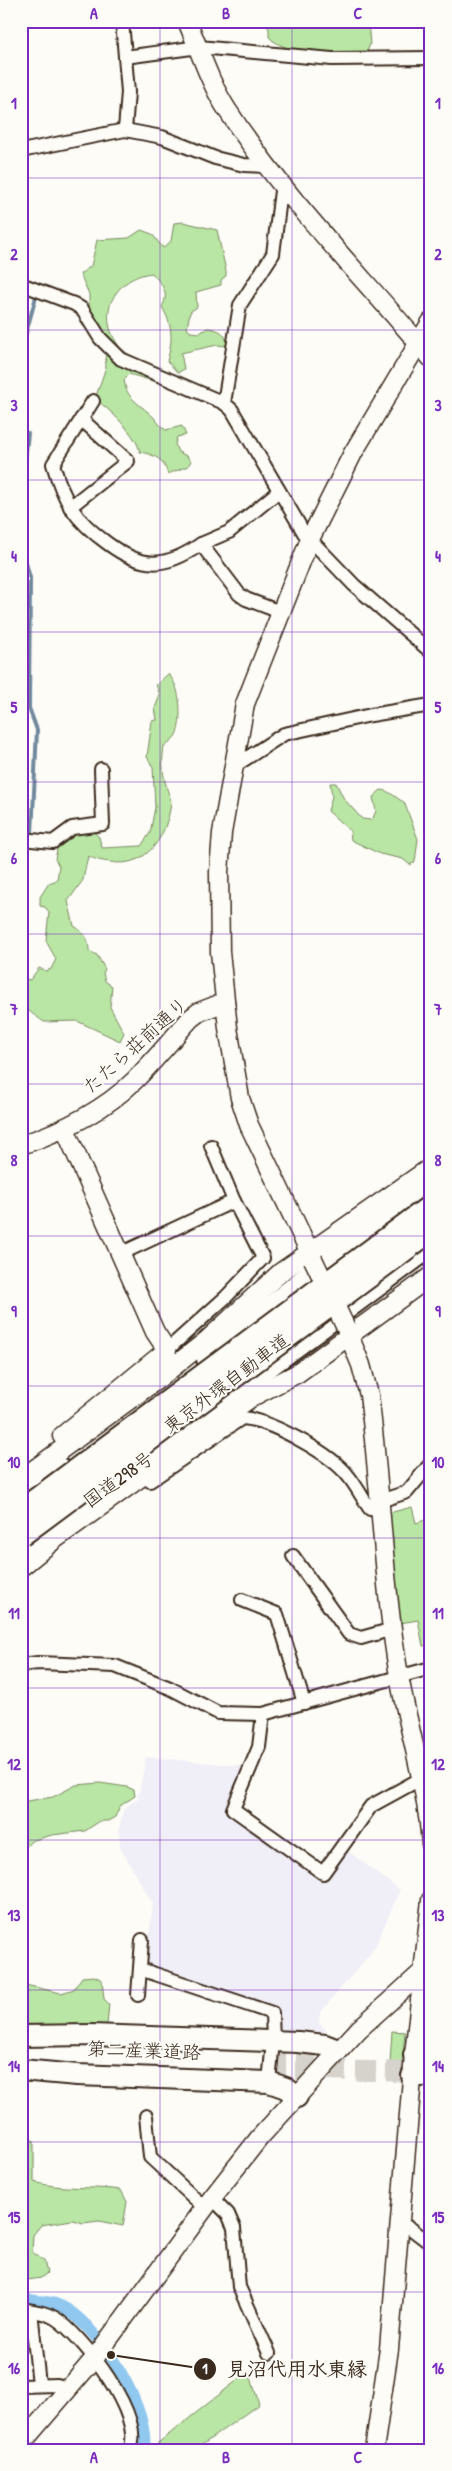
<svg xmlns="http://www.w3.org/2000/svg" width="452" height="2471" viewBox="0 0 452 2471" font-family="'Patrick Hand','Klee One',sans-serif">
<style>
.built{fill:#f0eef7}
.green{fill:#b9e6a4;stroke:#7a8861}
.lines{fill:none;stroke-linecap:round;stroke-linejoin:round}
.stream{stroke:#6f899c;stroke-width:4}
.canal{stroke:#91c8f0;stroke-width:12}
.primary-tunnel{stroke:#d6d2cc;stroke-width:20;stroke-dasharray:20 10;stroke-linecap:butt}
.street-casing{stroke:#3b2a1e;stroke-width:16}
.secondary-casing{stroke:#3b2a1e;stroke-width:21}
.primary-casing{stroke:#3b2a1e;stroke-width:24}
.highway-casing{stroke:#3b2a1e;stroke-width:26}
.street{stroke:#fdfcf7;stroke-width:12}
.secondary{stroke:#fdfcf7;stroke-width:18}
.primary{stroke:#fdfcf7;stroke-width:20}
.highway{stroke:#fdfcf7;stroke-width:22}
.secondary-bridge-casing{stroke:#3b2a1e;stroke-width:21;stroke-linecap:butt}
.highway-bridge-casing{stroke:#3b2a1e;stroke-width:26;stroke-linecap:butt}
.secondary-bridge{stroke:#fdfcf7;stroke-width:18}
.highway-bridge{stroke:#fdfcf7;stroke-width:22}
.grid{fill:none;stroke:#7b2cbf;stroke-width:1;stroke-opacity:0.55}
.labels{text-anchor:middle;stroke-width:4;stroke-linejoin:round;paint-order:stroke}
.street-label{font-size:19px;fill:#3b2a1e;stroke:#fdfcf7}
.leader{fill:none;stroke:#3b2a1e;stroke-width:2}
.callout-dot{fill:#3b2a1e;stroke:#fdfcf7;stroke-width:2}
.mark-label{font-size:15px;text-anchor:middle;font-weight:bold;fill:#fff}
.callout-label{font-size:20px;text-anchor:middle;font-weight:bold;fill:#3b2a1e;stroke:#fdfcf7;stroke-width:4;stroke-linejoin:round;paint-order:stroke}
.neatline{fill:none;stroke:#7b2cbf;stroke-width:2}
.grid-label{font-size:16px;text-anchor:middle;font-weight:bold;fill:#7b2cbf}
</style>
<rect width="100%" height="100%" fill="#fdfcf7"/>
<filter id="ink" filterUnits="userSpaceOnUse"><feTurbulence type="fractalNoise" baseFrequency=".02" numOctaves="2"/><feDisplacementMap in="SourceGraphic" scale="10" xChannelSelector="R" yChannelSelector="G"/><feConvolveMatrix kernelMatrix="1 2 1 2 8 2 1 2 1" color-interpolation-filters="sRGB"/></filter>
<g filter="url(#ink)">
<polygon class="built" points="146,1757 244,1766 225,1808 226,1812 323,1877 345,1849 400,1890 374,1949 320,2013 319,2024 328,2032 280,2030 280,2015 274,2009 145,1968 153,1904 120,1847 119,1829 123,1810 138,1798"/>
<g class="green">
<path d="M264,21H368L370,44L367,52C340,51 288,58 269,37V29Z"/>
<path d="M183,222L217,230L226,271V276L221,280V285L196,292L197,307L190,312L187,328L190,332L200,333L207,328C219,329 227,333 227,346L217,345L181,353L184,369L178,373L167,361C173,340 173,326 162,307C170,292 162,285 152,273C116,277 96,312 117,343C122,352 133,356 140,362C146,367 152,373 157,378L153,381L129,374L124,379C125,397 137,402 149,413C156,418 158,425 166,430L182,426L186,435L177,437L175,444L178,452L187,456L191,461L188,466L168,474C163,459 156,455 140,452C137,435 109,409 95,399L106,367L104,336L89,311V294L80,274L91,266L97,240L129,238L141,230L152,234L163,248L171,241L174,223Z"/>
<path d="M168,674C181,685 183,721 176,735C173,740 168,743 164,746C162,759 162,772 166,785C167,791 171,797 171,803C167,836 147,869 110,862C102,861 96,860 88,856L83,880L68,901L74,926C84,932 89,938 89,951L97,955L105,969L103,973L105,981L112,986L110,1007L124,1033L120,1041L77,1021L44,1022C26,1009 13,1003 26,979L30,980L39,968L46,971L51,969L56,959L46,941L49,912L45,907L40,906V897L49,883L57,880L59,866L55,859L58,845L72,834L93,831L99,837L102,848L141,846L150,833L155,807L153,767L147,757L152,721L157,720L155,708L160,695L156,685Z"/>
<path d="M330,783H336L344,799L362,819L372,820L376,811L373,797L381,790C391,791 395,798 404,802L418,839L415,862L410,865L403,859L380,854L351,840L350,831L328,811L332,796Z"/>
<polygon points="412,1507 416,1523 431,1518 431,1645 423,1646 418,1620 400,1623 389,1513"/>
<polygon points="100,1783 127,1787 134,1790 135,1796 120,1806 115,1817 108,1821 100,1821 85,1831 52,1835 31,1841 21,1853 21,1802 53,1797 76,1785"/>
<polygon points="94,1976 102,1980 104,1999 109,2004 107,2025 21,2025 21,1984 61,1993 74,1989 82,1977"/>
<polygon points="392,2031 405,2032 401,2077 395,2081 389,2080"/>
<path d="M21,2133L34,2141V2182C61,2190 92,2186 121,2190L127,2202L123,2226L99,2221L83,2223L72,2220L41,2225L33,2235L32,2252L44,2261L47,2273L41,2278L21,2281Z"/>
<polygon points="249,2371 259,2404 195,2450 156,2450 158,2443"/>
</g>
<g class="lines">
<g class="stream">
<polyline points="21,351 37,293"/>
<polyline points="21,432 28,433 21,498"/>
<polyline points="21,513 24,555 30,578 29,708 37,730 32,834"/>
</g>
<path class="canal" d="M21,2299C35,2301 54,2301 66,2309C101,2330 150,2409 144,2450"/>
<g class="primary-tunnel">
<polyline points="266,2055 324,2056"/>
<polyline points="266,2069 429,2072"/>
</g>
<defs>
<g id="street">
<polyline points="122,21 128,92 125,130"/>
<polyline points="125,57 199,47 332,59 431,58"/>
<polyline points="21,151 125,130 162,137 215,158 244,165 268,166"/>
<polyline points="282,183 273,254 240,305 224,403 232,410 304,533 354,585 431,652"/>
<polyline points="21,284 74,304 82,309 100,338 121,359 224,403"/>
<path d="M93,401L53,464C64,502 75,520 107,543C142,569 165,569 201,544L239,594L246,599L283,613"/>
<polyline points="70,507 128,461 81,419"/>
<polyline points="201,544 229,532 279,491"/>
<polyline points="233,767 284,734 371,715 431,705"/>
<polyline points="21,839 53,842 72,828 103,824 101,769"/>
<polyline points="120,1254 234,1201"/>
<polyline points="171,1357 167,1350 226,1297 263,1258 234,1201 211,1146"/>
<path d="M150,1481L242,1418C270,1420 332,1454 349,1477C357,1487 363,1499 370,1509L381,1510"/>
<polyline points="380,1501 407,1492 431,1463"/>
<polyline points="293,1556 349,1634 361,1638 393,1629"/>
<polyline points="242,1600 277,1614 304,1703"/>
<polyline points="21,1665 38,1663 115,1666 170,1688 218,1713 263,1714 431,1668"/>
<polyline points="263,1714 259,1747 233,1809 323,1873 371,1806 422,1778"/>
<polyline points="140,1969 272,2013 273,2041 269,2082"/>
<polyline points="138,1995 142,1940"/>
<polyline points="146,2116 150,2157 205,2208"/>
<polyline points="212,2198 228,2214 234,2228 239,2287 269,2353"/>
<polyline points="401,2225 410,2228 431,2244"/>
<path d="M21,2309C33,2311 45,2312 55,2318C82,2335 145,2416 130,2450"/>
<polyline points="31,2311 39,2384"/>
<polyline points="21,2386 57,2385 71,2389"/>
</g>
<g id="secondary">
<path d="M187,21C200,51 210,84 228,111C285,199 364,278 431,358"/>
<path d="M21,1145C63,1131 102,1112 134,1081C154,1061 172,1039 191,1018L199,1012L225,1002"/>
<polyline points="313,1259 249,1125 240,1098 228,1028 220,952 219,872 222,833 245,704 310,539 353,453 431,322"/>
<path d="M346,1328L361,1365L369,1395C381,1488 383,1583 399,1676C409,1732 427,1787 431,1844"/>
<polyline points="62,1436 167,1350 155,1332 65,1129"/>
<polyline points="21,1479 158,1379 206,1341 281,1272 431,1167"/>
<polyline points="21,1567 54,1540 252,1397 298,1373 431,1276"/>
<polyline points="21,2444 94,2359 212,2198 260,2137 359,2029 431,1964"/>
<polyline points="374,2450 389,2349 414,2055 431,1900"/>
</g>
<g id="primary">
<polyline points="21,2036 90,2035 298,2042 325,2045 338,2050"/>
<polyline points="414,2055 431,2056"/>
<polyline points="21,2070 77,2075 269,2082 286,2088 297,2097"/>
<polyline points="412,2076 431,2076"/>
</g>
<g id="highway">
<polyline points="208,1359 337,1253 431,1183"/>
<polyline points="21,1497 59,1469"/>
<polyline points="21,1550 431,1245"/>
</g>
</defs>
<use href="#street" class="street-casing"/>
<use href="#secondary" class="secondary-casing"/>
<use href="#primary" class="primary-casing"/>
<use href="#highway" class="highway-casing"/>
<use href="#street" class="street"/>
<use href="#secondary" class="secondary"/>
<use href="#primary" class="primary"/>
<use href="#highway" class="highway"/>
<defs>
<polyline id="secondary-bridge" points="313,1259 346,1328"/>
<g id="highway-bridge">
<polyline points="21,1511 431,1206"/>
<polyline points="21,1535 431,1230"/>
</g>
</defs>
<use href="#secondary-bridge" class="secondary-bridge-casing"/>
<use href="#highway-bridge" class="highway-bridge-casing"/>
<use href="#secondary-bridge" class="secondary-bridge"/>
<use href="#highway-bridge" class="highway-bridge"/>
</g>
</g>
<path class="grid" d="M160,21V2450M292,21V2450M21,178H431M21,330H431M21,480H431M21,632H431M21,782H431M21,934H431M21,1084H431M21,1236H431M21,1386H431M21,1538H431M21,1688H431M21,1840H431M21,1990H431M21,2142H431M21,2292H431"/>
<g class="labels">
<g class="street-label">
<text transform="translate(135 1045) rotate(-42)" y="7">たたら荘前通り</text>
<text transform="translate(226 1383) rotate(-37)" y="7">東京外環自動車道</text>
<text transform="translate(118 1479) rotate(-36)" y="7">国道298号</text>
<text transform="translate(144 2050) rotate(2)" y="7">第二産業道路</text>
</g>
</g>
<path class="leader" d="M111 2355L205 2369"/>
<g class="callout-dot">
<circle cx="111" cy="2355" r="5"/>
<circle cx="205" cy="2369" r="12"/>
</g>
<g class="mark-label">
<text x="205" y="2374">1</text>
</g>
<g class="callout-label">
<text x="297" y="2376">見沼代用水東縁</text>
</g>
<rect width="452" height="2471" fill="none" stroke="#fdfcf7" stroke-width="55"/>
<rect x="28" y="28" width="396" height="2416" class="neatline"/>
<g class="grid-label">
<text x="94" y="19">A</text>
<text x="226" y="19">B</text>
<text x="358" y="19">C</text>
<text x="14" y="109">1</text>
<text x="438" y="109">1</text>
<text x="14" y="260">2</text>
<text x="438" y="260">2</text>
<text x="14" y="411">3</text>
<text x="438" y="411">3</text>
<text x="14" y="562">4</text>
<text x="438" y="562">4</text>
<text x="14" y="713">5</text>
<text x="438" y="713">5</text>
<text x="14" y="864">6</text>
<text x="438" y="864">6</text>
<text x="14" y="1015">7</text>
<text x="438" y="1015">7</text>
<text x="14" y="1166">8</text>
<text x="438" y="1166">8</text>
<text x="14" y="1317">9</text>
<text x="438" y="1317">9</text>
<text x="14" y="1468">10</text>
<text x="438" y="1468">10</text>
<text x="14" y="1619">11</text>
<text x="438" y="1619">11</text>
<text x="14" y="1770">12</text>
<text x="438" y="1770">12</text>
<text x="14" y="1921">13</text>
<text x="438" y="1921">13</text>
<text x="14" y="2072">14</text>
<text x="438" y="2072">14</text>
<text x="14" y="2223">15</text>
<text x="438" y="2223">15</text>
<text x="14" y="2374">16</text>
<text x="438" y="2374">16</text>
<text x="94" y="2463">A</text>
<text x="226" y="2463">B</text>
<text x="358" y="2463">C</text>
</g>
</svg>
